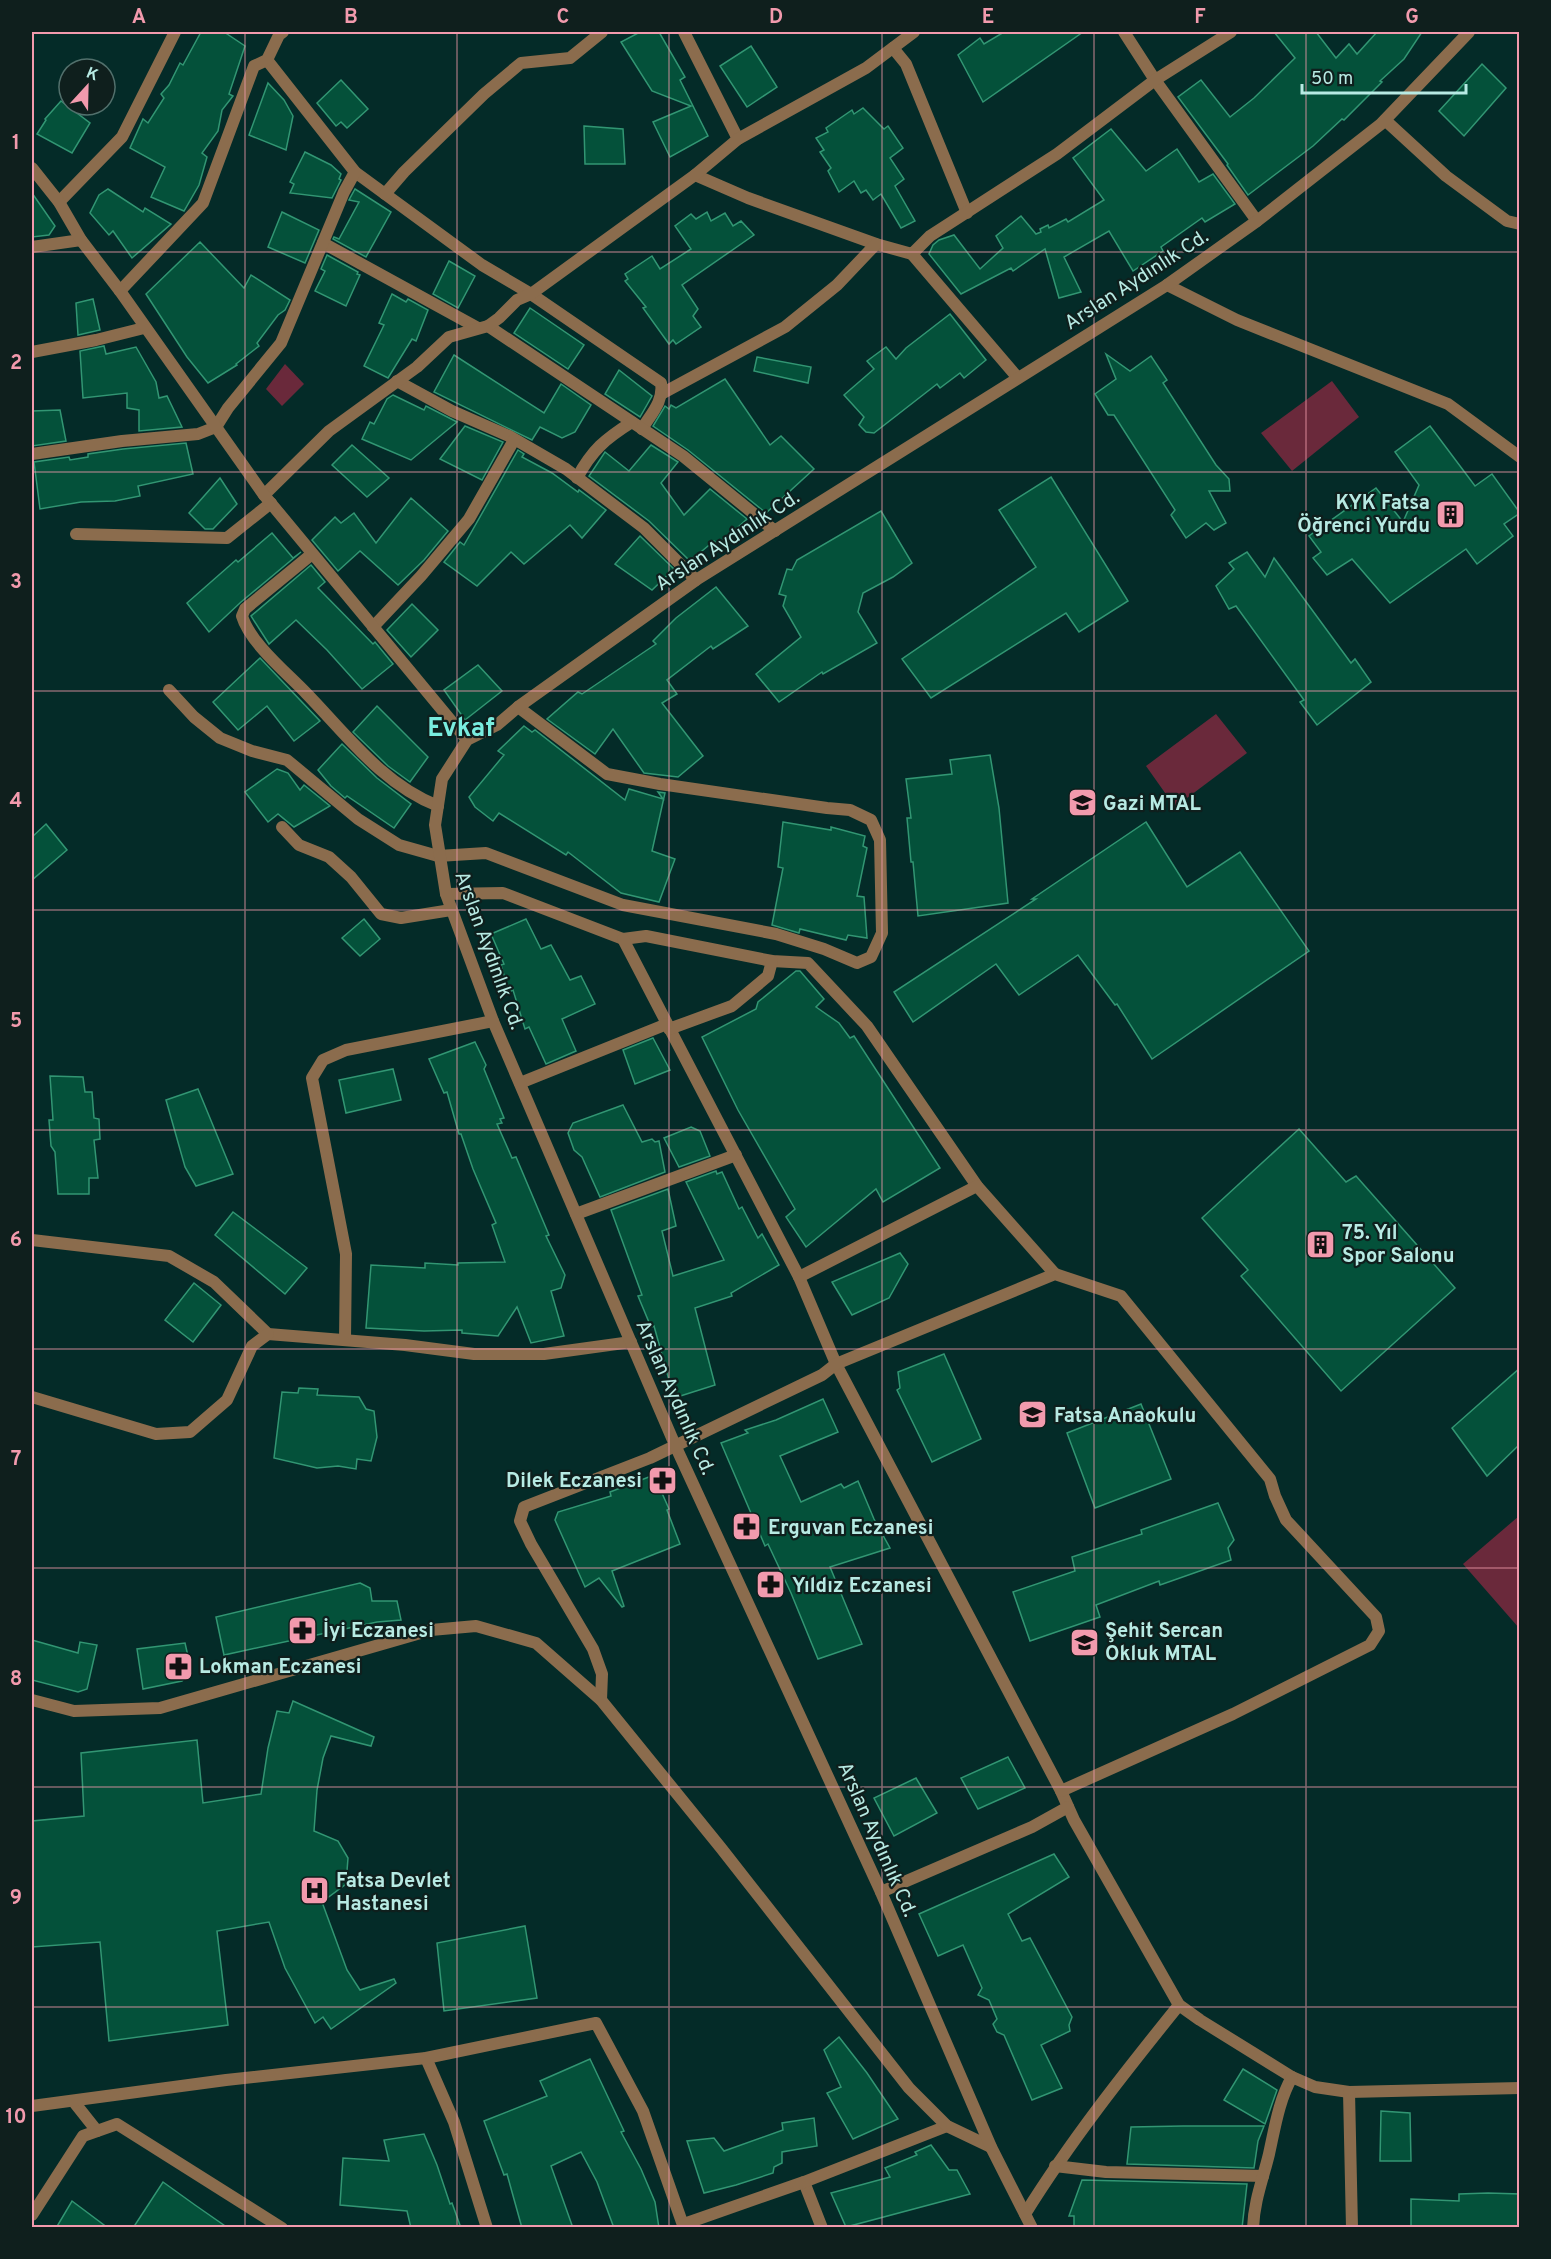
<svg xmlns="http://www.w3.org/2000/svg" width="1551" height="2259" viewBox="0 0 1551 2259" font-family="Overpass,sans-serif">
<style>
.green{fill:#6a293b}
.building{fill:#04513a;stroke:#329673;stroke-width:1.5}
.lines{fill:none;stroke-linecap:round;stroke-linejoin:round}
.minor{stroke:#8b6c4d;stroke-width:12}
.tertiary{stroke:#8b6c4d;stroke-width:12}
.grid{fill:none;stroke:#f29aad;stroke-width:1.5;stroke-opacity:0.55}
.labels{text-anchor:middle;stroke-width:4.5;stroke-linejoin:round;paint-order:stroke}
.street-label{font-size:20px;fill:#b7eae3;stroke:#0f1f1d}
.poi-label{font-size:20px;font-weight:bold;fill:#b7eae3;stroke:#0f1f1d;text-anchor:start}
.district-label{font-size:26px;font-weight:bold;fill:#79eddf;stroke:#0f1f1d}
.neatline{fill:none;stroke:#f29aad;stroke-width:2}
.grid-label{font-size:20px;text-anchor:middle;font-weight:bold;fill:#f29aad}
</style>
<rect width="100%" height="100%" fill="#042b28"/>
<g class="green">
<polygon points="285,364 304,384 282,406 266,389"/>
<polygon points="1332,381 1359,417 1292,471 1261,433"/>
<polygon points="1216,714 1247,753 1175,807 1146,766"/>
<polygon points="1519,1516 1519,1628 1463,1564"/>
</g>
<g class="building">
<polygon points="201,32 224,32 245,46 229,94 233,96 222,110 218,131 202,153 207,157 199,185 184,211 151,197 165,167 130,148 143,119 148,123 164,98 161,94 169,85 180,63 183,65"/>
<polygon points="640,32 659,32 685,77 680,80 708,136 670,157 653,122 691,106 652,91 621,42"/>
<polygon points="1004,32 1083,32 983,102 958,55 980,38 984,44"/>
<polygon points="1274,32 1316,32 1336,58 1349,44 1357,54 1377,32 1422,32 1404,59 1380,81 1382,82 1344,120 1342,119 1313,146 1248,195 1227,165 1228,164 1178,97 1201,80 1230,117 1254,98 1295,58"/>
<polygon points="751,46 777,87 747,107 720,66"/>
<polygon points="1482,64 1506,88 1464,136 1439,111"/>
<polygon points="341,80 368,109 347,128 341,122 336,126 317,103"/>
<polygon points="268,83 284,100 293,116 286,150 249,135"/>
<polygon points="61,101 90,123 72,153 37,134 46,120 45,119"/>
<polygon points="863,108 884,129 888,126 903,148 890,158 904,179 895,186 915,221 901,228 881,194 873,200 866,190 861,193 854,181 839,192 828,171 831,168 820,152 824,150 816,138 828,132 826,128 852,110 854,114"/>
<polygon points="584,126 623,129 625,164 585,164"/>
<polygon points="1111,129 1146,171 1177,149 1199,182 1213,174 1235,204 1205,222 1202,218 1161,247 1163,251 1133,271 1109,231 1064,257 1081,292 1059,298 1045,249 1013,271 1011,268 961,294 929,254 933,245 939,240 954,235 980,269 1003,248 996,236 1021,216 1036,234 1041,232 1040,229 1048,225 1049,228 1066,219 1068,222 1104,200 1073,158"/>
<polygon points="305,152 331,165 341,174 339,179 341,180 332,198 290,193 294,184 290,182"/>
<polygon points="108,189 143,212 145,208 171,224 132,258 113,231 109,235 90,213 99,195"/>
<polygon points="355,189 391,212 366,257 333,239 334,237 339,239 359,202 349,200"/>
<polygon points="32,193 55,226 49,235 32,237"/>
<polygon points="282,212 319,230 305,263 268,247"/>
<polygon points="707,212 711,221 725,213 733,226 741,221 754,235 682,285 698,309 693,316 701,327 676,344 673,340 669,344 643,308 646,307 625,281 628,279 625,274 652,256 660,269 691,249 675,226 691,214 696,219"/>
<polygon points="200,242 244,288 251,275 290,300 285,310 278,315 257,343 259,346 236,364 237,365 208,383 187,357 146,294"/>
<polygon points="327,255 358,272 357,274 360,275 346,306 315,291 325,271 321,269"/>
<polygon points="449,261 475,276 458,308 433,294"/>
<polygon points="392,294 406,302 408,299 428,310 416,341 412,339 388,378 364,366 384,325 379,323"/>
<polygon points="93,299 100,330 78,335 76,303"/>
<polygon points="530,308 584,345 568,369 514,333"/>
<polygon points="950,314 986,360 964,378 960,373 940,388 937,384 874,433 866,432 859,425 864,417 844,395 874,369 867,361 886,347 896,359 906,348"/>
<polygon points="104,346 106,354 136,347 156,382 159,398 167,396 182,427 139,431 139,410 127,408 127,393 83,398 80,351"/>
<polygon points="1106,354 1130,371 1151,356 1167,380 1163,383 1216,465 1229,479 1230,491 1209,491 1226,523 1214,530 1206,523 1186,538 1171,515 1175,510 1114,415 1108,415 1095,394 1116,379"/>
<polygon points="454,355 544,413 561,384 591,405 575,432 562,438 540,427 532,440 434,392"/>
<polygon points="757,357 811,367 808,383 754,371"/>
<polygon points="619,370 652,396 640,417 605,394"/>
<polygon points="725,379 770,445 781,436 814,469 766,513 688,450 653,426 665,406 669,409 671,405 676,408"/>
<polygon points="393,395 424,410 426,406 457,422 411,460 362,439 370,422 374,424 387,399"/>
<polygon points="60,410 66,441 32,446 32,411"/>
<polygon points="465,426 503,442 482,480 440,459"/>
<polygon points="1430,426 1475,486 1492,474 1520,513 1504,524 1513,536 1477,564 1466,549 1390,603 1352,559 1327,575 1313,558 1321,552 1309,536 1376,488 1403,522 1419,485 1395,452"/>
<polygon points="186,443 193,474 138,486 140,496 115,501 81,502 40,509 34,462 69,457 70,460 88,457 88,454 123,449"/>
<polygon points="352,445 389,478 367,497 332,465"/>
<polygon points="651,445 678,462 661,483 684,515 710,489 747,519 718,545 714,541 690,561 649,521 589,476 605,452 629,471"/>
<polygon points="518,450 524,454 522,457 552,473 578,492 579,490 606,510 582,538 570,525 524,564 511,552 477,586 444,562 460,542 464,545"/>
<polygon points="1051,477 1128,601 1079,632 1066,613 931,698 902,659 1036,567 999,510"/>
<polygon points="220,478 237,504 213,529 205,529 189,513"/>
<polygon points="411,498 448,531 424,560 398,585 360,551 338,571 312,540 335,517 341,523 354,513 376,543"/>
<polygon points="881,511 912,563 893,577 863,593 858,612 877,643 823,674 822,672 779,702 756,674 801,637 783,606 786,596 779,594 787,569 792,570 797,560"/>
<polygon points="272,533 293,558 301,552 241,602 209,632 187,603 236,560 238,562"/>
<polygon points="640,536 674,569 652,590 615,564"/>
<polygon points="1247,552 1265,577 1274,558 1351,663 1355,659 1371,682 1317,725 1300,702 1304,700 1236,606 1229,609 1216,586 1234,569 1229,563"/>
<polygon points="311,565 325,582 318,588 373,644 375,642 393,664 362,689 327,650 296,620 269,644 251,616"/>
<polygon points="716,587 748,626 713,649 711,646 667,680 677,694 662,703 703,756 678,777 644,773 613,729 595,754 547,719 578,692 582,694 656,644 653,641 676,618"/>
<polygon points="412,604 438,630 411,657 387,630"/>
<polygon points="260,658 320,721 294,741 267,706 238,730 213,702"/>
<polygon points="478,665 502,691 465,720 444,690"/>
<polygon points="377,706 428,757 410,782 388,766 353,732"/>
<polygon points="524,726 532,732 535,730 625,800 629,789 663,799 658,792 665,793 652,851 675,859 659,902 621,893 568,852 566,855 499,813 493,821 475,807 469,797 504,755 498,751"/>
<polygon points="342,744 377,778 411,804 394,828 347,796 345,798 331,786 318,770"/>
<polygon points="990,755 999,808 1008,903 918,916 913,862 911,862 907,818 911,818 906,779 952,774 950,760"/>
<polygon points="277,769 288,773 300,790 304,785 330,806 294,827 278,814 268,822 245,792"/>
<polygon points="783,822 831,830 831,827 865,836 863,846 867,848 857,896 864,897 867,938 848,935 846,940 800,929 799,933 772,925 783,868 778,867"/>
<polygon points="1146,822 1187,887 1240,852 1309,951 1152,1059 1117,1004 1115,1005 1078,955 1019,995 996,964 913,1022 894,992 1036,899 1032,899"/>
<polygon points="46,824 67,850 32,880 32,837"/>
<polygon points="364,919 380,939 360,956 342,938"/>
<polygon points="526,919 541,949 551,945 570,980 581,976 595,1004 562,1019 576,1051 546,1064 529,1027 525,1029 513,990 509,992 501,965 504,964 491,934"/>
<polygon points="796,971 800,971 824,999 816,1007 839,1023 850,1038 854,1036 940,1168 883,1202 876,1189 806,1247 786,1217 795,1209 738,1110 702,1037 756,1009 758,1002"/>
<polygon points="653,1038 670,1070 635,1084 623,1050"/>
<polygon points="475,1042 486,1065 484,1069 504,1118 500,1119 502,1123 497,1124 512,1158 516,1157 549,1235 546,1236 565,1275 561,1288 551,1291 564,1336 531,1343 517,1307 498,1336 462,1333 462,1330 424,1331 366,1328 371,1265 425,1268 425,1263 458,1265 458,1263 505,1262 492,1225 496,1223 473,1169 461,1134 459,1134 447,1092 444,1093 429,1059"/>
<polygon points="393,1069 401,1100 346,1113 339,1080"/>
<polygon points="50,1076 83,1077 85,1092 92,1092 94,1118 99,1119 100,1139 94,1140 98,1178 89,1178 89,1194 58,1194 55,1152 51,1146 49,1120 53,1120"/>
<polygon points="198,1089 233,1174 196,1186 185,1167 166,1100"/>
<polygon points="623,1105 642,1142 652,1139 655,1142 659,1141 665,1172 600,1197 582,1157 574,1150 568,1133 573,1123"/>
<polygon points="691,1127 700,1131 710,1156 679,1167 664,1138"/>
<polygon points="1299,1129 1346,1182 1356,1176 1455,1288 1341,1391 1241,1276 1248,1270 1202,1218"/>
<polygon points="716,1171 717,1174 722,1172 739,1209 742,1207 758,1238 762,1234 779,1265 731,1293 732,1296 695,1308 715,1385 674,1398 654,1326 651,1327 638,1296 642,1295 611,1210 668,1189 676,1226 662,1231 673,1276 724,1260 686,1182"/>
<polygon points="233,1212 307,1268 285,1294 215,1235"/>
<polygon points="900,1253 908,1264 889,1298 852,1315 832,1282"/>
<polygon points="194,1283 221,1305 193,1342 165,1320"/>
<polygon points="944,1354 981,1439 932,1462 897,1390 900,1388 898,1372"/>
<polygon points="1520,1368 1520,1444 1487,1476 1452,1428"/>
<polygon points="299,1388 318,1389 317,1395 359,1397 366,1409 374,1411 377,1437 371,1461 357,1459 356,1469 338,1466 317,1468 274,1458 282,1392 298,1393"/>
<polygon points="823,1399 838,1432 780,1456 801,1502 841,1484 844,1488 858,1481 874,1519 890,1548 830,1567 862,1644 818,1659 791,1593 768,1544 765,1546 721,1443 748,1433 745,1430 776,1420"/>
<polygon points="1141,1404 1171,1479 1095,1508 1067,1433"/>
<polygon points="654,1475 669,1509 667,1510 680,1544 612,1571 624,1606 622,1607 599,1578 585,1587 555,1520 558,1512 611,1496 610,1492"/>
<polygon points="1218,1503 1234,1540 1228,1548 1231,1560 1160,1585 1159,1581 1096,1605 1100,1617 1030,1641 1013,1592 1075,1571 1072,1557 1142,1534 1141,1530"/>
<polygon points="360,1583 370,1588 372,1601 397,1601 401,1620 377,1622 224,1655 216,1617"/>
<polygon points="32,1640 78,1653 80,1642 97,1645 87,1689 78,1692 32,1680"/>
<polygon points="185,1643 190,1665 189,1673 182,1681 143,1689 137,1649"/>
<polygon points="293,1701 374,1737 371,1746 331,1736 323,1758 317,1790 314,1831 338,1841 348,1858 346,1884 322,1902 347,1970 360,1990 394,1979 396,1983 331,2029 323,2017 315,2023 285,1968 269,1922 217,1931 228,2025 109,2041 100,1942 32,1947 32,1821 84,1816 81,1753 197,1740 203,1803 261,1794 268,1748 277,1711 289,1713"/>
<polygon points="1008,1757 1025,1788 978,1809 961,1778"/>
<polygon points="916,1778 937,1813 894,1836 874,1798"/>
<polygon points="1054,1854 1069,1877 1008,1914 1022,1941 1030,1938 1072,2017 1069,2025 1070,2031 1041,2045 1062,2088 1032,2100 1004,2035 997,2032 993,2024 997,2019 989,2000 978,1995 982,1988 963,1945 938,1956 919,1914"/>
<polygon points="525,1926 537,1998 444,2011 437,1943"/>
<polygon points="839,2037 867,2073 898,2119 853,2139 827,2093 841,2087 824,2050"/>
<polygon points="590,2059 624,2131 621,2132 641,2169 655,2202 659,2228 614,2228 597,2182 581,2152 551,2166 573,2228 522,2228 507,2174 504,2175 484,2121 547,2096 540,2081"/>
<polygon points="1243,2069 1277,2090 1265,2124 1224,2100"/>
<polygon points="1381,2111 1410,2113 1411,2161 1380,2161"/>
<polygon points="814,2118 817,2146 782,2152 782,2163 774,2167 773,2173 736,2185 704,2193 687,2141 714,2138 724,2151 783,2130 782,2123"/>
<polygon points="1183,2126 1264,2126 1258,2141 1254,2168 1127,2164 1131,2127"/>
<polygon points="424,2134 437,2165 450,2204 452,2203 461,2228 411,2228 407,2211 340,2205 343,2158 389,2161 384,2140"/>
<polygon points="931,2145 949,2170 957,2170 970,2194 846,2227 831,2193 890,2177 885,2168 917,2155 915,2152"/>
<polygon points="1082,2180 1247,2184 1242,2228 1074,2228 1074,2216 1069,2216"/>
<polygon points="163,2182 195,2205 228,2228 133,2228"/>
<polygon points="1488,2193 1520,2194 1520,2228 1411,2228 1411,2199 1459,2201 1459,2194"/>
<polygon points="72,2201 108,2228 56,2228"/>
</g>
<g class="lines">
<g class="minor">
<polyline points="684,32 738,139"/>
<polyline points="1124,32 1155,80 1257,221"/>
<polyline points="893,48 906,64 967,213"/>
<path d="M267,60L355,172L482,265L531,294L661,383C664,401 651,414 642,429"/>
<polyline points="1385,120 1446,176 1507,221 1520,224"/>
<polyline points="695,175 748,198 876,244 912,254 930,236 1057,154 1155,80 1231,32"/>
<polyline points="385,194 404,172 484,94 521,63 570,58 602,32"/>
<polyline points="59,202 122,137 175,32"/>
<polyline points="323,243 478,328"/>
<polyline points="32,247 81,240"/>
<polyline points="912,254 1018,378"/>
<polyline points="1167,285 1237,320 1448,404 1520,457"/>
<polyline points="120,291 203,203 254,66 267,60 279,35 283,32"/>
<polyline points="488,326 683,456 775,531"/>
<polyline points="32,352 96,340 144,328"/>
<polyline points="397,381 452,411 509,436 566,469 644,528 696,580"/>
<polyline points="663,393 785,327 837,285 876,244"/>
<polyline points="32,454 122,441 198,434 216,427 228,408 281,343 344,192 355,172"/>
<path d="M577,478C592,450 605,439 632,422"/>
<polyline points="264,495 329,431 417,367 449,337 488,326 499,318 517,300 531,294 695,175 738,139 866,68 914,32"/>
<polyline points="76,534 227,538 271,503"/>
<path d="M312,554L245,609L242,616C250,643 287,673 306,693C346,734 383,785 438,806"/>
<polyline points="373,627 421,576 469,519 514,440"/>
<polyline points="169,690 194,717 220,738 252,751 287,760 358,819 399,845 438,856 486,853 623,905 776,934 824,949 857,963 871,957 882,933 880,840 871,820 850,810 827,808 660,784 607,774 518,707"/>
<polyline points="282,827 299,845 329,857 351,877 381,914 401,918 451,910"/>
<polyline points="446,894 503,893 623,939 646,936 772,961 808,963 867,1026 977,1186 1055,1274"/>
<polyline points="623,939 799,1277 836,1364 1061,1791 1074,1820 1179,2005 1200,2020 1292,2077 1315,2087 1349,2092 1520,2088"/>
<polyline points="669,1029 732,1006 768,976 772,961"/>
<polyline points="520,1083 667,1024"/>
<polyline points="576,1214 736,1155"/>
<polyline points="32,1240 169,1256 214,1282 268,1334 405,1345 474,1354 544,1354 631,1342"/>
<polyline points="799,1277 977,1186"/>
<polyline points="345,1340 346,1254 312,1078 323,1060 346,1050 493,1021"/>
<polyline points="32,1397 156,1434 190,1432 227,1400 252,1346 268,1334"/>
<polyline points="601,1700 602,1674 593,1649 531,1544 520,1521 524,1507 650,1458 822,1375 836,1364 1055,1274 1121,1296 1270,1479 1275,1496 1286,1520 1376,1617 1379,1631 1370,1645 1233,1714 1061,1791"/>
<polyline points="881,1892 1032,1827 1068,1807"/>
<polyline points="426,2058 454,2122 487,2228"/>
<polyline points="1349,2092 1352,2228"/>
<polyline points="74,2102 97,2131"/>
<polyline points="32,2106 226,2080 426,2058 596,2023 643,2111 684,2228"/>
<polyline points="1055,2166 1106,2172 1263,2176"/>
<polyline points="804,2182 822,2228"/>
<path d="M1025,2214C1071,2140 1125,2072 1179,2005"/>
<polyline points="32,2215 83,2136 117,2124 282,2228"/>
<polyline points="684,2224 804,2182 947,2126"/>
<path d="M1253,2228C1254,2201 1263,2179 1269,2154C1275,2127 1279,2100 1292,2077"/>
</g>
<g class="tertiary">
<polyline points="32,168 59,202 81,240 120,291 264,495 467,740"/>
<polyline points="32,1700 74,1711 160,1708 431,1630 476,1626 536,1643 601,1700 721,1848 909,2088 947,2126 991,2147"/>
<polyline points="1032,2228 991,2147 881,1892 675,1445 493,1021 446,894 435,825 442,779 467,740 497,725 518,707 696,580 1167,285 1257,221 1381,124 1469,32"/>
</g>
</g>
<path class="grid" d="M245,32V2228M457,32V2228M669,32V2228M882,32V2228M1094,32V2228M1306,32V2228M32,252H1520M32,472H1520M32,691H1520M32,910H1520M32,1130H1520M32,1349H1520M32,1568H1520M32,1787H1520M32,2007H1520"/>
<defs>
<symbol id="building-square" viewBox="-11 -11 22 22"><rect x="-9" y="-9" width="18" height="18" rx="4" fill="#f29aad" stroke="#0f1f1d"/><path d="M-4-6H4V6H1V3H-1V6H-4ZM-2.5-4.3h1.7v1.8h-1.7ZM.8-4.3h1.7v1.8H.8ZM-2.5-1h1.7V.8h-1.7ZM.8-1h1.7V.8H.8Z" fill="#111"/></symbol>
<symbol id="school-square" viewBox="-11 -11 22 22"><rect x="-9" y="-9" width="18" height="18" rx="4" fill="#f29aad" stroke="#0f1f1d"/><path d="M0-5L7-2L0 1L-7-2ZM-4 1L0 2.5L4 1V4Q0 6-4 4Z" fill="#111"/></symbol>
<symbol id="pharmacy-square" viewBox="-11 -11 22 22"><rect x="-9" y="-9" width="18" height="18" rx="4" fill="#f29aad" stroke="#0f1f1d"/><path d="M-2-6h4v4h4v4h-4v4h-4v-4h-4v-4h4Z" fill="#111"/></symbol>
<symbol id="hospital-square" viewBox="-11 -11 22 22"><rect x="-9" y="-9" width="18" height="18" rx="4" fill="#f29aad" stroke="#0f1f1d"/><path d="M-5-5h3v3.5h4V-5h3V5h-3V1.5h-4V5h-3Z" fill="#111"/></symbol>
</defs>
<g fill-rule="evenodd">
<use href="#building-square" x="1434" y="498" width="33" height="33"/>
<use href="#school-square" x="1066" y="786" width="33" height="33"/>
<use href="#building-square" x="1304" y="1228" width="33" height="33"/>
<use href="#school-square" x="1016" y="1398" width="33" height="33"/>
<use href="#pharmacy-square" x="646" y="1464" width="33" height="33"/>
<use href="#pharmacy-square" x="730" y="1510" width="33" height="33"/>
<use href="#pharmacy-square" x="754" y="1568" width="33" height="33"/>
<use href="#pharmacy-square" x="286" y="1614" width="33" height="33"/>
<use href="#school-square" x="1068" y="1626" width="33" height="33"/>
<use href="#pharmacy-square" x="162" y="1650" width="33" height="33"/>
<use href="#hospital-square" x="298" y="1874" width="33" height="33"/>
</g>
<g class="labels">
<g class="street-label">
<text transform="translate(1136 279) rotate(-33)" y="7">Arslan Aydınlık Cd.</text>
<text transform="translate(727 540) rotate(-33)" y="7">Arslan Aydınlık Cd.</text>
<text transform="translate(490 950) rotate(70)" y="7">Arslan Aydınlık Cd.</text>
<text transform="translate(676 1397) rotate(66)" y="7">Arslan Aydınlık Cd.</text>
<text transform="translate(878 1839) rotate(66)" y="7">Arslan Aydınlık Cd.</text>
</g>
<g class="poi-label">
<text x="1430" y="509" text-anchor="end">KYK Fatsa<tspan x="1430" dy="23">Öğrenci Yurdu</tspan></text>
<text x="1103" y="810">Gazi MTAL</text>
<text x="1342" y="1239">75. Yıl<tspan x="1342" dy="23">Spor Salonu</tspan></text>
<text x="1054" y="1422">Fatsa Anaokulu</text>
<text x="642" y="1487" text-anchor="end">Dilek Eczanesi</text>
<text x="768" y="1534">Erguvan Eczanesi</text>
<text x="792" y="1592">Yıldız Eczanesi</text>
<text x="323" y="1637">İyi Eczanesi</text>
<text x="1105" y="1637">Şehit Sercan<tspan x="1105" dy="23">Okluk MTAL</tspan></text>
<text x="199" y="1673">Lokman Eczanesi</text>
<text x="336" y="1887">Fatsa Devlet<tspan x="336" dy="23">Hastanesi</tspan></text>
</g>
<g class="district-label">
<text x="461" y="736">Evkaf</text>
</g>
</g>
<rect width="1551" height="2259" fill="none" stroke="#0f1f1d" stroke-width="66"/>
<g transform="translate(87 87) rotate(22)"><circle r="28" fill="#0f1f1d" stroke="#52706c" stroke-width="1.5"/>
<path d="M0-4.5L10 22L0 15L-10 22Z" fill="#f29aad"/>
<text y="-9" font-size="16" font-weight="bold" text-anchor="middle" fill="#b7eae3">K</text>
</g>
<path d="M1302 84v9h164v-9" fill="none" stroke="#b7eae3" stroke-width="3"/>
<text x="1311" y="84" font-size="18" fill="#b7eae3" stroke="#0f1f1d" stroke-width="4.5" paint-order="stroke">50 m</text>
<rect x="33" y="33" width="1485" height="2193" class="neatline"/>
<g class="grid-label">
<text x="139" y="23">A</text>
<text x="351" y="23">B</text>
<text x="563" y="23">C</text>
<text x="776" y="23">D</text>
<text x="988" y="23">E</text>
<text x="1200" y="23">F</text>
<text x="1412" y="23">G</text>
<text x="16" y="149">1</text>
<text x="16" y="369">2</text>
<text x="16" y="588">3</text>
<text x="16" y="807">4</text>
<text x="16" y="1027">5</text>
<text x="16" y="1246">6</text>
<text x="16" y="1465">7</text>
<text x="16" y="1685">8</text>
<text x="16" y="1904">9</text>
<text x="16" y="2123">10</text>
</g>
</svg>
